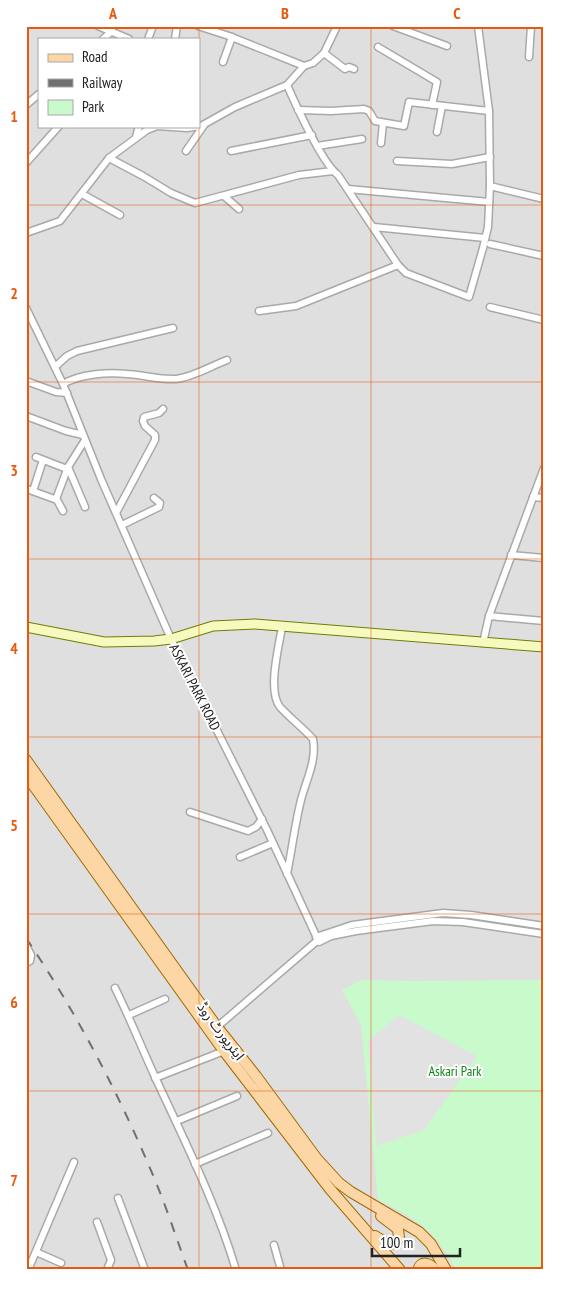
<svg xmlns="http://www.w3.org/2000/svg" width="570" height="1296" viewBox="0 0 570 1296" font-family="'PT Sans Narrow','Noto Sans Arabic',sans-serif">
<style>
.residential{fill:#e0dfdf;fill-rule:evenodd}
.park{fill:#c8facc}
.parking{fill:#e2e2e2}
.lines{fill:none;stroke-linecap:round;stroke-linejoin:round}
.street-casing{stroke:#a9a9a9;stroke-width:9}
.secondary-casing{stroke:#707d05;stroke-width:11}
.primary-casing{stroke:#a06b00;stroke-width:12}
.street{stroke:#fff;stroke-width:6}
.secondary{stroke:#f7fabf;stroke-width:9}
.primary{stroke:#fcd6a4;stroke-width:10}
.rail{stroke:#707070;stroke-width:2;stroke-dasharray:10 10;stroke-linecap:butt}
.grid{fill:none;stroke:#e8590c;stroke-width:1;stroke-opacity:0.55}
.labels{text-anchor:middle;stroke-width:4;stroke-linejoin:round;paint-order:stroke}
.street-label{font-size:14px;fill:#222;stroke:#fff}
.park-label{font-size:14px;fill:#0c8416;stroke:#fff}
.neatline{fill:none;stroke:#e8590c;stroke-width:2}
.grid-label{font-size:16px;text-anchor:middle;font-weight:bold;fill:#e8590c}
</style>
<rect width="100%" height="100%" fill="#f2efe9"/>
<path class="residential" d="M26,26H544V1270H26ZM39,39H199V126H39Z"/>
<path class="park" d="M361,980L411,981L544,980V1270H456C438,1232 414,1217 378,1200L361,1025L342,990Z"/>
<polygon class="parking" points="399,1015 477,1056 424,1130 376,1146 368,1041"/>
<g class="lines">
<defs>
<g id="street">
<polyline points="98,26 129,39"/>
<polyline points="198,26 229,36 304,66"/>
<polyline points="393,26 447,46"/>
<polyline points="103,39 112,31"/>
<polyline points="148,39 153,26"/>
<polyline points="175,39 177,26"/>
<polyline points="378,47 437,82 432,105"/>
<polyline points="324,53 345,69 349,67 354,69"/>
<polyline points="529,57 531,26"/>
<polyline points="223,62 232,37"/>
<path d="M287,85C296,105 321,162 338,175L398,265L406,273L469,297L483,248L488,227L490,186L489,111L478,26"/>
<polyline points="26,105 39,94"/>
<polyline points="298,110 331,111 364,109 369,111 375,121 404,126 409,102 489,111"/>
<polyline points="437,132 442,106"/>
<polyline points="136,137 139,126"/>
<polyline points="381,143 383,123"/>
<polyline points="317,146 362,139"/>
<polyline points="186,151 204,125"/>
<polyline points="231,151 312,135"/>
<polyline points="109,158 143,176 171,193 195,203 299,175 333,171"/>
<polyline points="397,161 452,164 490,157"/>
<polyline points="26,163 59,126"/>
<polyline points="490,186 544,199"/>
<polyline points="348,189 489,202"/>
<polyline points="82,194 120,215"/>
<polyline points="224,196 239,209"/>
<polyline points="374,227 485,238"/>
<polyline points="26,233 60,221 109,158 147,130 157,126 187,128 201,126 235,107 287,85 304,66 313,63 324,53 337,26"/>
<polyline points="490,244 544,256"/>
<polyline points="490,307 544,320"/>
<polyline points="26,308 63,384 101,479 171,639 267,830 318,940 217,1027"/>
<polyline points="259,311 296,306 398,265"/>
<polyline points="55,367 67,356 77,351 173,328"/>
<polyline points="26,381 56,392 67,393"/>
<path d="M63,384C80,374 107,372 127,374C144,375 159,380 176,379C193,377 211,366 227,360"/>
<polyline points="26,416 66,431 83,435"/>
<polyline points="36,457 67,469"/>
<polyline points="68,467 85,507"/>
<polyline points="27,489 57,500 63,511"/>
<polyline points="33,491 43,460"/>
<polyline points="533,497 544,498"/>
<polyline points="56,499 68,467 85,440"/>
<polyline points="116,513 155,440 155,435 145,426 143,421 144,417 159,413 163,409"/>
<polyline points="122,525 159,507 160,503 154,498"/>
<polyline points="511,555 544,558"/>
<polyline points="489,616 544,621"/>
<path d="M282,627C279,646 267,691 280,707C290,718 303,728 313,739C317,761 306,780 301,800C295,824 292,849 287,874"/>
<polyline points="483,643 489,616 544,468"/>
<polyline points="190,812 248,831 256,827 262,819"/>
<polyline points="240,857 273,843"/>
<polyline points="316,937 352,925 443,913 471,915 544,926"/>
<polyline points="318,940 319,942 331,936 356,931 433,921 463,922 544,934"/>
<polyline points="26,945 31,955 30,961 26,963"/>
<path d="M115,988C130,1018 142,1049 156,1079C185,1142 216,1203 236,1270"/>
<polyline points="129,1015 165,999"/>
<polyline points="155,1078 224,1051"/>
<polyline points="177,1121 237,1096"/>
<polyline points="195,1164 268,1133"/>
<polyline points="118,1198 145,1270"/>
<polyline points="97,1222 111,1260 107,1270"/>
<polyline points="274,1245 281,1270"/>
<polyline points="36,1252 61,1263"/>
<polyline points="28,1270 74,1162"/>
</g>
<polyline id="secondary" points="26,627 104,642 154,641 171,639 213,626 255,624 544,647"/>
<g id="primary">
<polyline points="26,760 217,1027 256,1076 317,1159 339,1183 351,1192 419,1232 431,1244 446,1270"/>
<polyline points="26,775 224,1051 330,1189 400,1270"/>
<polyline points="375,1236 388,1244 395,1243 399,1238 398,1229 381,1216"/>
<path d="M418,1270C421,1260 430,1263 435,1270"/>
</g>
</defs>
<use href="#street" class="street-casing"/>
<use href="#secondary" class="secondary-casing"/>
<use href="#primary" class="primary-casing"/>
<use href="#street" class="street"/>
<use href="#secondary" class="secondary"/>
<use href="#primary" class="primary"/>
<path class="rail" d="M26,938C77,1013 120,1096 155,1180C167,1209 177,1240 188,1270"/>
</g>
<path class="grid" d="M199,26V1270M371,26V1270M26,205H544M26,382H544M26,559H544M26,737H544M26,914H544M26,1091H544"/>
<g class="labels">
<g class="street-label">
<text transform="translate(195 687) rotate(63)" y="5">ASKARI PARK ROAD</text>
<text transform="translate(221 1031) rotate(53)" y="5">ایئرپورٹ روڈ</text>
</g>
<g class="park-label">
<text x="455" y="1076">Askari Park</text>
</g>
</g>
<rect width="570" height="1296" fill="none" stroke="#ffffff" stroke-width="55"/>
<rect x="38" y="38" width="162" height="90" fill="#ffffff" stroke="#a7a7a7"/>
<rect x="48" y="54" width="25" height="8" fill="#fcd6a4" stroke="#a7a7a7"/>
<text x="82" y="62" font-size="15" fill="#222222">Road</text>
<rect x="48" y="79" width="25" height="8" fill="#707070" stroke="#a7a7a7"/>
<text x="82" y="88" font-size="15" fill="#222222">Railway</text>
<rect x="48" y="100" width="25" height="15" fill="#c8facc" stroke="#a7a7a7"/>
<text x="82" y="112" font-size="15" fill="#222222">Park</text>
<path d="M372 1248v8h88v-8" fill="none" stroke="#222222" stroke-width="2.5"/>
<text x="380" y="1248" font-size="15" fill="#222222" stroke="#ffffff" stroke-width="4" paint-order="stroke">100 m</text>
<rect x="28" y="28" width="514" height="1240" class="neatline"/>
<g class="grid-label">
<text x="113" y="19">A</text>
<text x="285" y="19">B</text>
<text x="457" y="19">C</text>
<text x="14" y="122">1</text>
<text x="14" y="299">2</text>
<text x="14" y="476">3</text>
<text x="14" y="654">4</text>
<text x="14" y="831">5</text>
<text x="14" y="1008">6</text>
<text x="14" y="1186">7</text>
</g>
</svg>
